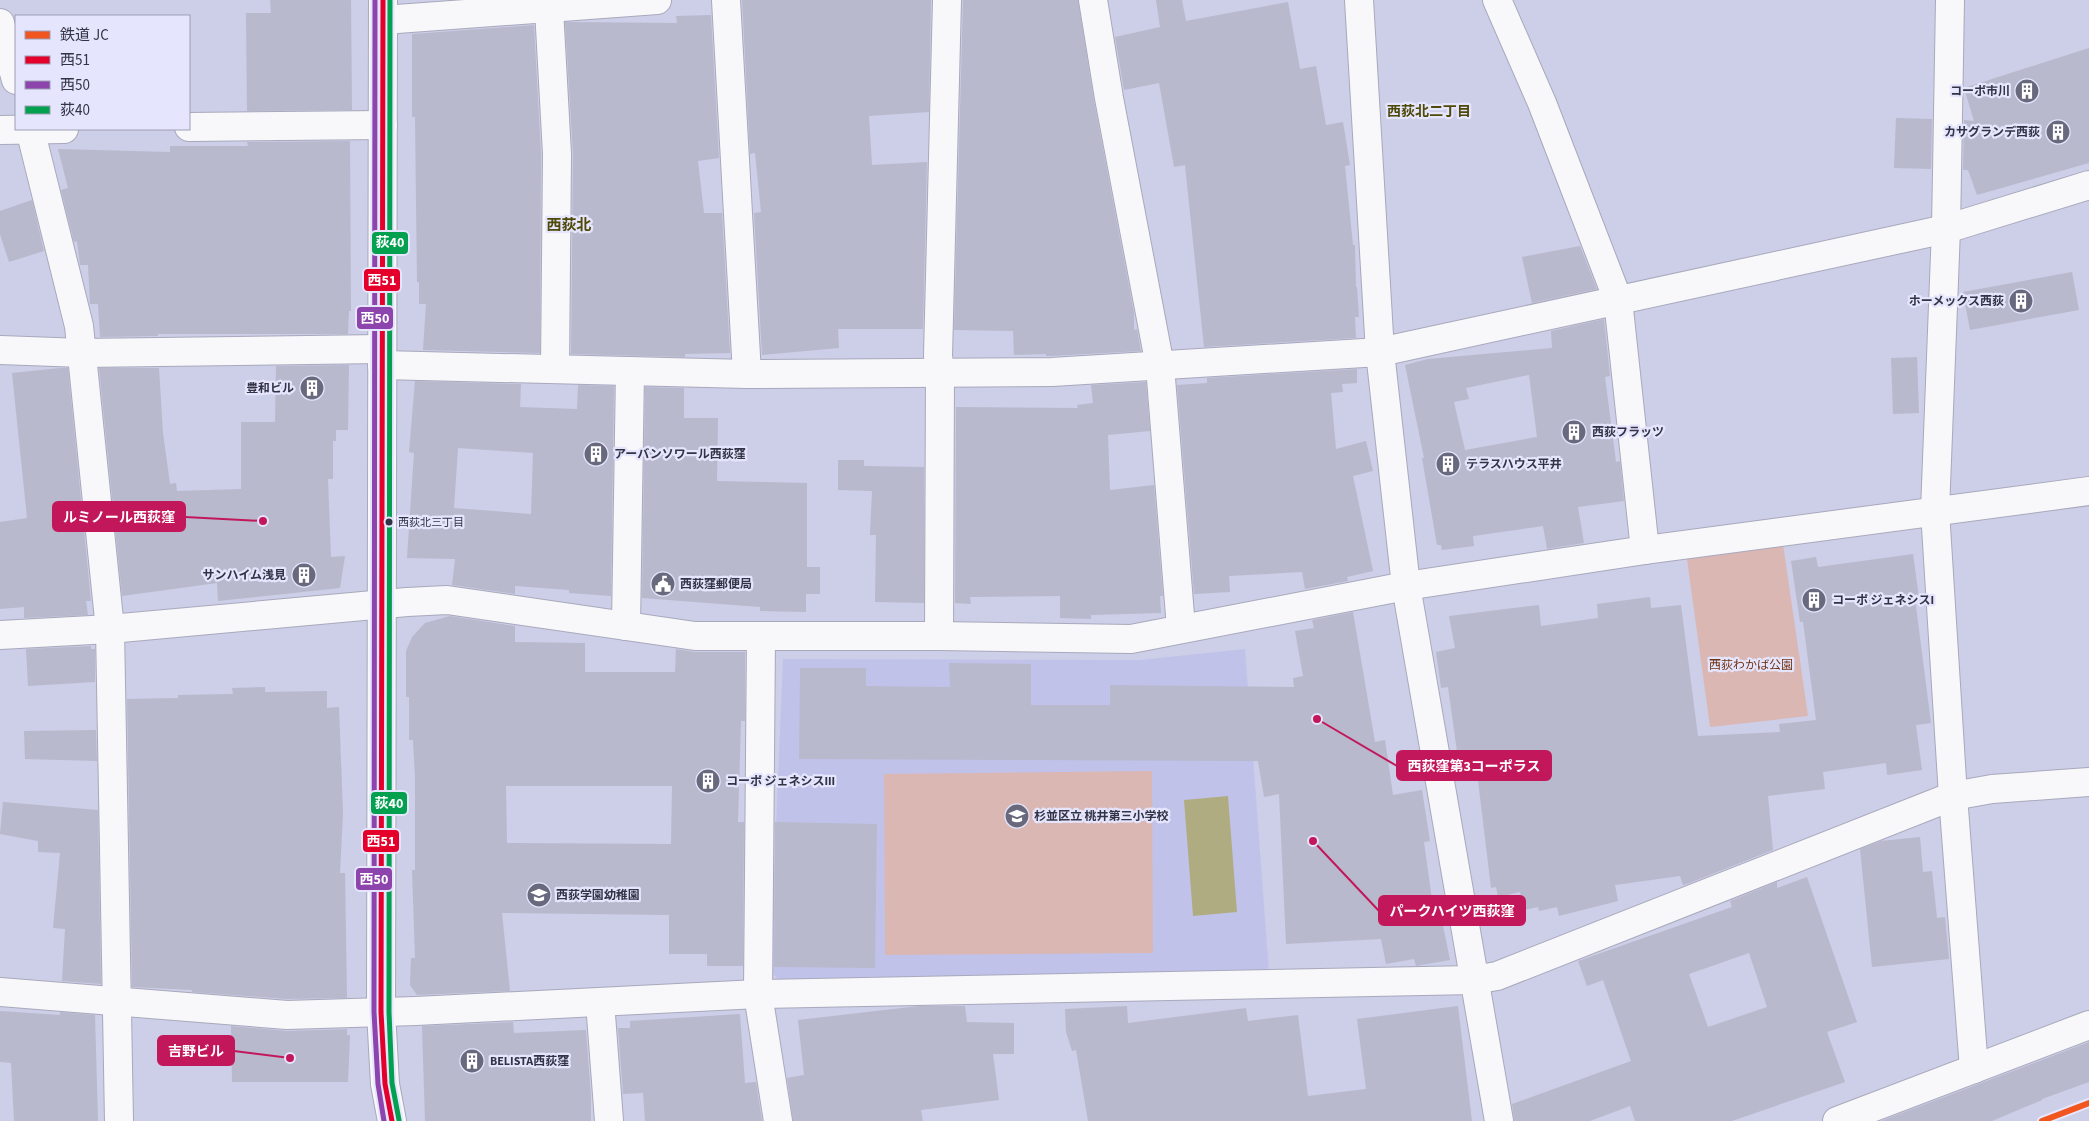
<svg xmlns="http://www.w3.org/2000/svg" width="2089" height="1121" viewBox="0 0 2089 1121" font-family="'Source Sans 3','Noto Sans JP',sans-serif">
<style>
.built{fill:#c1c2ea}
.green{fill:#dbb7b4}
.water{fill:#b0ac82}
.building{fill:#b8b9cd;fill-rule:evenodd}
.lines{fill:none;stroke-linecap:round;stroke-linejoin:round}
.minor-casing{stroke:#a8a9bc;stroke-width:30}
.minor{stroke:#f8f8fb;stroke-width:28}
.bus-1-casing{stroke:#e5e6fe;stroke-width:9}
.bus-2-casing{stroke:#e5e6fe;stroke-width:9}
.bus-3-casing{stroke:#e5e6fe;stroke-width:9}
.bus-1{stroke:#e4002b;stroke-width:5}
.bus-2{stroke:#8e44ad;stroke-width:5}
.bus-3{stroke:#03a050;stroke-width:5}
.rail-1-casing{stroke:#e5e6fe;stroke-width:10}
.rail-1{stroke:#f15620;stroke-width:6}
.bus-dot{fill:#333346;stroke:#e5e6fe;stroke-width:2}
.labels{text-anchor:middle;stroke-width:4.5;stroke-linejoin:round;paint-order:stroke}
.bus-label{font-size:11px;fill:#333346;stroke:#e5e6fe;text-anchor:start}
.poi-label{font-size:12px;font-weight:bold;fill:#333346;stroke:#e5e6fe;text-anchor:start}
.park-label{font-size:12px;fill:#713214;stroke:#e5e6fe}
.neighbourhood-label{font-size:14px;font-weight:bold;fill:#4f4908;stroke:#e5e6fe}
.quarter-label{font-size:15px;font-weight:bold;fill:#4f4908;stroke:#e5e6fe}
.leader{fill:none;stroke:#c2185b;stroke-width:2}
.callout-dot{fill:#c2185b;stroke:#e5e6fe;stroke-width:2}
.callout{fill:#c2185b;stroke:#c2185b;stroke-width:2}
.callout-label{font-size:14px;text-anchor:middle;font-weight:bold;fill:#fff}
.line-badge{stroke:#e5e6fe;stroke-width:2}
.badge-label{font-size:14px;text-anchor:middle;font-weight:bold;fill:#fff}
</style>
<rect width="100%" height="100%" fill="#cdcee7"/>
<polygon class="built" points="1245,649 1269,973 779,980 770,971 783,659 1140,660"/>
<g class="green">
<polygon points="1783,544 1808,716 1710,727 1687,559"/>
<polygon points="1152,771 1153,953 885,955 884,774"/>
</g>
<polygon class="water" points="1228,796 1237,912 1193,916 1184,800"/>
<g class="building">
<polygon points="270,0 351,0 352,110 247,111 246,13 271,13"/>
<polygon points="742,0 931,0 929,112 869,116 872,165 927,162 923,329 838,329 839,348 762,355 754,213 761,212 755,153 750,154"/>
<polygon points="963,0 1078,0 1094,101 1134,313 1134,330 1137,329 1141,351 1051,356 1046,356 1046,354 1014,355 1013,331 954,330"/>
<polygon points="1156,0 1182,0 1186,21 1288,2 1300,69 1316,66 1326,125 1343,122 1350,165 1345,166 1353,245 1355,245 1356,287 1357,287 1359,317 1355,317 1356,338 1204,347 1185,165 1174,167 1159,83 1124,90 1115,37 1160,27"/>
<polygon points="711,15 719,158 698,161 704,213 722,213 730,353 685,354 685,357 571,354 573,154 565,22 677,23 676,16"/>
<polygon points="534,25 541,154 540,353 423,350 426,304 419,304 419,282 417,282 415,117 412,117 412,34"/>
<polygon points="2089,48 2089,163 1977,195 1968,170 1963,170 1964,120 1974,121 1964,88"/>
<polygon points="1896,118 1932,119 1931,169 1894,168"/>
<polygon points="350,141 351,311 349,311 348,334 158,334 158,336 100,337 98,304 90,304 88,265 80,265 77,241 74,242 61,190 68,188 58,149 170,152 170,146 248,146 247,142"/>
<polygon points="32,200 44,251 9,262 0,234 0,211"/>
<polygon points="1580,246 1597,289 1532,303 1522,257"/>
<polygon points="2072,272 2079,310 1970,330 1963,292"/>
<path d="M1604,319L1610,376L1605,377L1616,462L1620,461L1624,501L1578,507L1584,543L1547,549L1543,526L1473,536L1474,546L1442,550L1441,545H1437L1422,458H1424L1405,365L1428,359L1552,348L1551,331ZM1529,375L1537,437L1465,450L1454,402L1469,399L1466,388Z"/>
<polygon points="1917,357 1919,413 1893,414 1891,358"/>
<polygon points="349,365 348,430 336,430 336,441 333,441 333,479 328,479 331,557 345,556 340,588 218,601 217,583 122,596 99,368 159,368 163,433 170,484 176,483 177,491 241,489 241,422 275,422 276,366"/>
<polygon points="60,368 68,368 91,601 86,601 88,615 24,618 24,607 0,609 0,522 27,518 12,373"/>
<polygon points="1357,369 1357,383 1342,384 1343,392 1331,393 1336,449 1366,441 1373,471 1353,476 1373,571 1347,577 1348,581 1305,589 1302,572 1229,576 1230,592 1194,594 1177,385 1207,383 1207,378"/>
<path d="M415,381L521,384L520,407L577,409L578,385L614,386L611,596L569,593V590L515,586V594L452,585L455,559L407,558L414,453L409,452ZM458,448L533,453L531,514L454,508Z"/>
<polygon points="1146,382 1150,431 1108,435 1110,490 1154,485 1163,596 1160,596 1161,613 1091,615 1091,619 1060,618 1060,596 970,597 971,604 955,603 956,407 1078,408 1077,405 1093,403 1091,385"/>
<polygon points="645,387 684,388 684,418 718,418 717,481 807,483 807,567 820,567 820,594 806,594 806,612 760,611 760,607 642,598"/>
<polygon points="838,460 864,460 864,466 924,467 924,603 875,602 876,535 870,535 872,491 838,490"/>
<polygon points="1913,554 1919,598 1915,599 1931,723 1916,725 1922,770 1887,775 1886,763 1823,772 1825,789 1768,796 1773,850 1687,884 1683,885 1680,876 1615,885 1618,901 1559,916 1557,907 1539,911 1538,907 1524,910 1520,892 1498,897 1496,887 1491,888 1476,764 1459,766 1448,687 1441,688 1436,652 1455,648 1449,616 1539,605 1541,626 1598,618 1597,604 1650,597 1651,608 1681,605 1698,736 1780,732 1779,724 1816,720 1803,622 1800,622 1791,561 1816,557 1818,567"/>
<polygon points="1353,612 1375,742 1385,740 1393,795 1422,790 1430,841 1424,842 1433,907 1439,906 1450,960 1416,966 1414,959 1386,964 1381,939 1286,944 1279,794 1264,797 1258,761 799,759 800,668 866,668 866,686 950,687 949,663 1031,664 1031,705 1110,705 1110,685 1294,687 1293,678 1303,676 1295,631 1314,628 1312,620"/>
<path d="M450,616L515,626V642L585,643V672H675L676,649L695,652H745V721H741L738,822H744L743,966H707V954H669V915L502,913L510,991L417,995L410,985L411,958H415L412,870H415V778L413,740H409V697H406V651L412,637L425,623ZM506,786H672L671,844L507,843Z"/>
<polygon points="91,646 91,649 95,649 95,682 28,686 26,649"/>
<polygon points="265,687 265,692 327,691 327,708 339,707 343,813 340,873 345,873 347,998 287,999 192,992 192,990 132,987 127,699 178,698 178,695 233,694 232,688"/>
<polygon points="96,730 97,761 25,759 24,731"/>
<polygon points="3,802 98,810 101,984 62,981 65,929 53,928 60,853 38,852 38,841 0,834"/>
<polygon points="775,822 877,824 875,968 774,967"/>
<polygon points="1920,837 1923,872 1932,871 1937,918 1945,917 1949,959 1872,967 1860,849 1881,841"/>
<path d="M1807,877L1857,1022L1827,1032L1845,1082L1732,1121H1635L1630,1106L1590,1121H1514L1512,1104L1631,1061L1603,980L1587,986L1578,961L1732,907L1730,901L1777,882V888ZM1749,953L1767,1007L1708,1027L1689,974Z"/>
<polygon points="919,1006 965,1006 967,1022 1014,1023 1014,1054 993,1054 999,1100 921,1110 923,1121 793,1121 787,1078 804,1075 798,1020"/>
<polygon points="1127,1006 1128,1023 1246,1008 1248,1021 1298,1015 1308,1096 1366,1089 1357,1019 1458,1006 1472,1121 1088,1121 1076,1050 1072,1051 1066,1032 1065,1009"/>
<polygon points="0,1011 60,1015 60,1012 95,1015 98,1121 14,1121 11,1063 0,1062"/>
<polygon points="740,1014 745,1083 756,1082 762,1121 645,1121 643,1093 623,1094 618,1028 630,1028 630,1021"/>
<polygon points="513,1022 514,1033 586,1030 591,1097 591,1121 425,1121 422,1026"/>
<polygon points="231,1026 287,1031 347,1029 347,1035 350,1035 348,1082 232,1082"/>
<polygon points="2089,1042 2089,1082 2042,1099 2042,1100 1992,1121 1881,1121"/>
</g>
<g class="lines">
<defs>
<g id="minor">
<polyline points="383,0 381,1012 385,1084 392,1121"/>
<polyline points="726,0 747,374"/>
<polyline points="1093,0 1109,98 1160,366 1181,628"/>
<polyline points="1359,0 1380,352 1406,586 1499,1121"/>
<polyline points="1497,0 1542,103 1618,300 1645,550"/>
<polyline points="1950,0 1946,229 1935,511 1953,796 1974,1069"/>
<polyline points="549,9 557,154 555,369"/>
<polyline points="383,20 657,0"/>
<polyline points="0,23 16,80"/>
<polyline points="189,127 383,125"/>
<polyline points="30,129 79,326 110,629 119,1121"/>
<polyline points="0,130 64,129"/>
<polyline points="0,350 83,353 382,349"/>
<polyline points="382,365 747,374 1052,372 1380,352 1946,229 2089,185"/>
<polyline points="626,626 630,371"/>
<polyline points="0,635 110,629 407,602 447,600 695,636 939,636 1131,639 1406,586 1645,550 2089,491"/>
<polyline points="939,636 940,373 938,356 947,0"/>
<polyline points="761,637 758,994 778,1121"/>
<polyline points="0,992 287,1015 416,1011 758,994 1474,980 1497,976 1953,796 1992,789 2089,782"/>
<polyline points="600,1002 609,1121"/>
<polyline points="1837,1121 2089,1025"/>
</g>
</defs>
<use href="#minor" class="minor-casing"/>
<use href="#minor" class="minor"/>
<defs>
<polyline id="bus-1" points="383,0 381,1012 385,1084 392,1121"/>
<polyline id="bus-2" points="375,0 374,1012 378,1084 384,1121"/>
<polyline id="bus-3" points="390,0 389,1012 392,1083 399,1120"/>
</defs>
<use href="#bus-1" class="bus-1-casing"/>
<use href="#bus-2" class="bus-2-casing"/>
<use href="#bus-3" class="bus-3-casing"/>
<use href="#bus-1" class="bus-1"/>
<use href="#bus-2" class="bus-2"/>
<use href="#bus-3" class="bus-3"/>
<defs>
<polyline id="rail-1" points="2042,1121 2089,1103"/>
</defs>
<use href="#rail-1" class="rail-1-casing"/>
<use href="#rail-1" class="rail-1"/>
</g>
<defs>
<symbol id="building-disc" viewBox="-11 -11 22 22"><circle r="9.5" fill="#69697e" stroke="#e5e6fe"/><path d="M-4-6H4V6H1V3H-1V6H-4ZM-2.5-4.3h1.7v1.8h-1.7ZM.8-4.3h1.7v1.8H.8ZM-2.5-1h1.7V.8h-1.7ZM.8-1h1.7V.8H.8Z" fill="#fff"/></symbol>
<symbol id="civic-disc" viewBox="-11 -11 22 22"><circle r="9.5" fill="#69697e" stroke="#e5e6fe"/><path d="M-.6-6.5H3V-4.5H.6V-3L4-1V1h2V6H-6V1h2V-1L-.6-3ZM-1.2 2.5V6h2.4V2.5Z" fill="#fff"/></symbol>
<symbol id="school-disc" viewBox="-11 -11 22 22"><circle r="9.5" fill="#69697e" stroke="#e5e6fe"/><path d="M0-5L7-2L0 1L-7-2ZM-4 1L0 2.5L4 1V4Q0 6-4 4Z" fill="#fff"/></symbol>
</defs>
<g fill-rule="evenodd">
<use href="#building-disc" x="2013" y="77" width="28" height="28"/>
<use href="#building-disc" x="2044" y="118" width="28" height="28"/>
<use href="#building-disc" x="2007" y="287" width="28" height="28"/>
<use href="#building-disc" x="298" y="374" width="28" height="28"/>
<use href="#building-disc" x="1560" y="418" width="28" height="28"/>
<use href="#building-disc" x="582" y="440" width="28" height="28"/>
<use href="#building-disc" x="1434" y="450" width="28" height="28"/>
<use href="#building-disc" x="290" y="561" width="28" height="28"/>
<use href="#civic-disc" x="649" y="570" width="28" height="28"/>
<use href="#building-disc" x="1800" y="586" width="28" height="28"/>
<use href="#building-disc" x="694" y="767" width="28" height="28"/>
<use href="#school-disc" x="1003" y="802" width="28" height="28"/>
<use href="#school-disc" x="525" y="881" width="28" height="28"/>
<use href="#building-disc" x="458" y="1047" width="28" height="28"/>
</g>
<circle class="bus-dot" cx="389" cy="522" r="4.5"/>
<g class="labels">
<g class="bus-label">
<text x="398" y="526">西荻北三丁目</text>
</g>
<g class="poi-label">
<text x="2010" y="95" text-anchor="end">コーポ市川</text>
<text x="2040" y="136" text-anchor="end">カサグランデ西荻</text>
<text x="2004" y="305" text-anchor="end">ホーメックス西荻</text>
<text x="294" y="392" text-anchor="end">豊和ビル</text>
<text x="1592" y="436">西荻フラッツ</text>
<text x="614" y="458">アーバンソワール西荻窪</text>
<text x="1466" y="468">テラスハウス平井</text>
<text x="286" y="579" text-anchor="end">サンハイム浅見</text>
<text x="680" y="588">西荻窪郵便局</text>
<text x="1832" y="604">コーポ ジェネシスI</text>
<text x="726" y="785">コーポ ジェネシスIII</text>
<text x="1034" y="820">杉並区立 桃井第三小学校</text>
<text x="556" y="899">西荻学園幼稚園</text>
<text x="490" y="1065">BELISTA西荻窪</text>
</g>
<g class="park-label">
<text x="1751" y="669">西荻わかば公園</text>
</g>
<g class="neighbourhood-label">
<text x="1429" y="116">西荻北二丁目</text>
</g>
<g class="quarter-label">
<text x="569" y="230">西荻北</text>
</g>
</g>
<path class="leader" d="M263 521L185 517M1317 719L1397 766M1313 841L1379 911M290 1058L234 1051"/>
<g class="callout-dot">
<circle cx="263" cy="521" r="5"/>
<circle cx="1317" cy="719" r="5"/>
<circle cx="1313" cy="841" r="5"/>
<circle cx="290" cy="1058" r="5"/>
</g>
<g class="callout">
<rect x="53" y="502" width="132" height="29" rx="5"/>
<rect x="1397" y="751" width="154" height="29" rx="5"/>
<rect x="1379" y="896" width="146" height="29" rx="5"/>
<rect x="158" y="1036" width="76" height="29" rx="5"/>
</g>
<g class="callout-label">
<text x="119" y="522">ルミノール西荻窪</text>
<text x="1474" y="771">西荻窪第3コーポラス</text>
<text x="1452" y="916">パークハイツ西荻窪</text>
<text x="196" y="1056">吉野ビル</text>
</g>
<g class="line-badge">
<rect x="371" y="231" width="38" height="24" rx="5" fill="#03a050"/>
<rect x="363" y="268" width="38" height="24" rx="5" fill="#e4002b"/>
<rect x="356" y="306" width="38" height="24" rx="5" fill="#8e44ad"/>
<rect x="370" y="791" width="38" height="24" rx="5" fill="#03a050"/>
<rect x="362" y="829" width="38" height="24" rx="5" fill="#e4002b"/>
<rect x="355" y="867" width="38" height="24" rx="5" fill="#8e44ad"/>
</g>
<g class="badge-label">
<text x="390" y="247">荻40</text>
<text x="382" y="285">西51</text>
<text x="375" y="323">西50</text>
<text x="389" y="808">荻40</text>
<text x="381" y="846">西51</text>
<text x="374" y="884">西50</text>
</g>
<rect x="15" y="15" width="175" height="115" fill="#e5e6fe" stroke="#9e9eb4"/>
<rect x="25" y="31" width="25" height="8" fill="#f15620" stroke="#9e9eb4"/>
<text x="60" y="40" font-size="15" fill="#333346">鉄道 JC</text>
<rect x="25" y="56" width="25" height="8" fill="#e4002b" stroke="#9e9eb4"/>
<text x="60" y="65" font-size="15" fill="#333346">西51</text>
<rect x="25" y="81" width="25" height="8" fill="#8e44ad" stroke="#9e9eb4"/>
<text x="60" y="90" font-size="15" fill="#333346">西50</text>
<rect x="25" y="106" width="25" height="8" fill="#03a050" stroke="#9e9eb4"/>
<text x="60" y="115" font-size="15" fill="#333346">荻40</text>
</svg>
